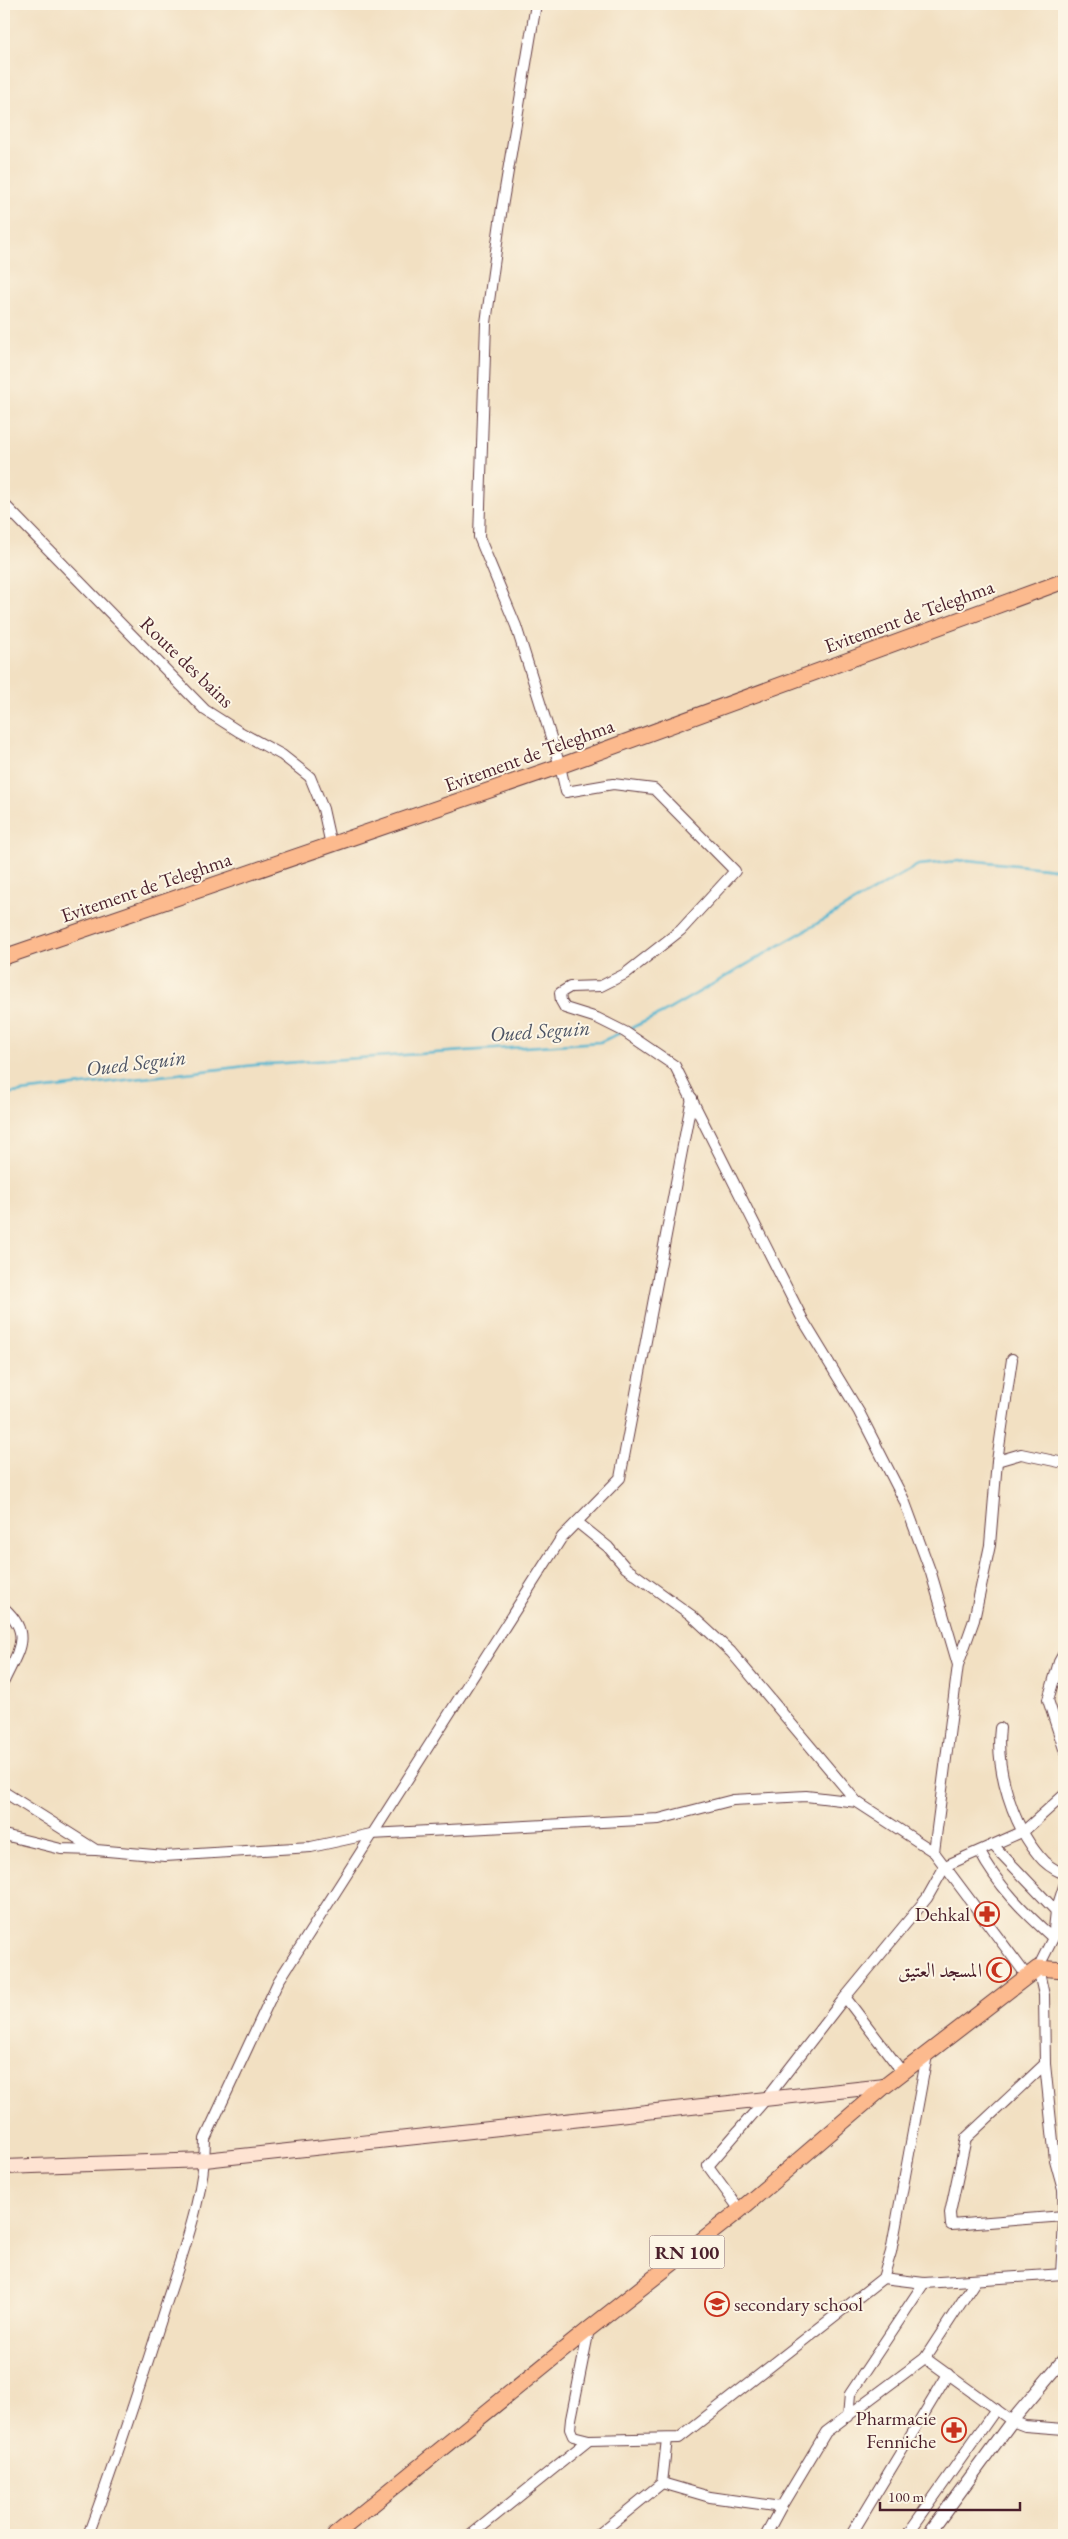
<svg xmlns="http://www.w3.org/2000/svg" width="1068" height="2539" viewBox="0 0 1068 2539" font-family="'EB Garamond',Amiri,serif">
<style>
.lines{fill:none;stroke-linecap:round;stroke-linejoin:round}
.stream{stroke:#53b6d1;stroke-width:2.5}
.minor-casing{stroke:#633c42;stroke-width:12}
.tertiary-casing{stroke:#633c42;stroke-width:14}
.secondary-casing{stroke:#633c42;stroke-width:16}
.primary-casing{stroke:#633c42;stroke-width:17}
.minor{stroke:#fff;stroke-width:10}
.tertiary{stroke:#fff;stroke-width:12}
.secondary{stroke:#fee3d2;stroke-width:14}
.primary{stroke:#fcba8e;stroke-width:15}
.labels{text-anchor:middle;stroke-width:4;stroke-linejoin:round;paint-order:stroke}
.shield{fill:#fcf5e5;stroke:#7f5f63;stroke-width:1}
.shield-label{font-size:19px;font-weight:bold;fill:#4a1f2b}
.street-label{font-size:20px;fill:#4a1f2b;stroke:#fcf5e5}
.poi-label{font-size:20px;fill:#4a1f2b;stroke:#fcf5e5;text-anchor:end}
.water-label{font-size:21px;font-style:italic;fill:#4d5465;stroke:#fcf5e5}
</style>
<rect width="100%" height="100%" fill="#fcf5e5"/>
<filter id="ink" filterUnits="userSpaceOnUse"><feTurbulence type="fractalNoise" baseFrequency=".02" numOctaves="2"/><feDisplacementMap in="SourceGraphic" scale="10" xChannelSelector="R" yChannelSelector="G"/><feConvolveMatrix kernelMatrix="1 2 1 2 8 2 1 2 1" color-interpolation-filters="sRGB"/></filter>
<filter id="wash" filterUnits="userSpaceOnUse"><feTurbulence type="fractalNoise" baseFrequency=".0096" numOctaves="4" result="noise"/><feDisplacementMap in="SourceGraphic" scale="20" xChannelSelector="R" yChannelSelector="G"/><feGaussianBlur stdDeviation="1.12" result="paint"/><feColorMatrix in="noise" values="0 0 0 0 0 0 0 0 0 0 0 0 0 0 0 0 0 1.4 0 .05"/><feComposite in="paint" operator="in"/></filter>
<g filter="url(#wash)">
<rect width="100%" height="100%" fill="#f2e0c2"/>
<g class="lines">
<g class="stream">
<polyline points="627,1030 663,1013 918,865 968,860 1064,870"/>
<polyline points="4,1094 255,1065 600,1042 620,1033"/>
</g>
</g>
</g>
<g filter="url(#ink)">
<g class="lines">
<defs>
<g id="minor">
<polyline points="536,4 502,207 486,323 479,537 516,626 560,766 566,792 613,784 654,789 735,871 681,930 625,974 601,986 570,987 560,993 561,1001 565,1008 597,1018 625,1032 675,1066 803,1320 859,1412 904,1500 931,1573 958,1665 934,1852 1027,1976"/>
<polyline points="4,504 205,710 238,731 282,755 310,777 323,809 331,845"/>
<polyline points="997,1461 1021,1454 1064,1463"/>
<polyline points="577,1522 608,1547 626,1568 691,1615 731,1652 857,1802"/>
<path d="M4,1608C33,1634 18,1651 4,1681"/>
<polyline points="1064,1653 1059,1662 1048,1700 1064,1749"/>
<polyline points="958,1665 974,1620 990,1545 997,1461 1012,1359"/>
<path d="M1000,1728C995,1769 1013,1825 1039,1856C1045,1864 1055,1870 1064,1874"/>
<polyline points="4,1792 96,1850 165,1856 311,1847 371,1834 659,1819 733,1800 806,1796 857,1802 934,1852"/>
<polyline points="4,1835 61,1849 95,1850"/>
<polyline points="993,1845 1056,1911"/>
<path d="M980,1852C997,1885 1025,1913 1053,1938"/>
<polyline points="845,1997 903,2073"/>
<polyline points="1045,2064 966,2138 950,2213 951,2225 1064,2216"/>
<polyline points="740,2210 708,2166 766,2099 842,2001 927,1898 945,1866 1024,1831 1064,1795"/>
<polyline points="1061,2274 1064,2222 1063,2189 1055,2160 1045,2064 1044,1995 1038,1968 1053,1938 1056,1911 1064,1886"/>
<polyline points="883,2278 924,2283 1064,2274"/>
<polyline points="589,2329 571,2419 570,2429 573,2436 589,2440 679,2438 883,2278 891,2252 927,2055"/>
<polyline points="925,2358 1012,2421 1025,2426 1064,2429"/>
<polyline points="848,2417 850,2394 924,2283"/>
<polyline points="662,2483 710,2497 781,2507 766,2535"/>
<polyline points="781,2507 826,2432 925,2358 976,2280"/>
<path d="M88,2535C117,2458 142,2380 167,2301C184,2249 205,2194 205,2139L278,1982L562,1537L620,1478L692,1098"/>
<polyline points="471,2535 589,2440"/>
<polyline points="598,2535 662,2483 667,2439"/>
<polyline points="851,2535 948,2374"/>
<polyline points="907,2535 996,2409"/>
</g>
<polyline id="tertiary" points="928,2535 1012,2421 1064,2359"/>
<polyline id="secondary" points="4,2167 205,2160 885,2086"/>
<g id="primary">
<polyline points="4,957 560,766 1064,581"/>
<polyline points="335,2535 589,2329 740,2210 885,2086 1038,1968 1064,1970"/>
</g>
</defs>
<use href="#minor" class="minor-casing"/>
<use href="#tertiary" class="tertiary-casing"/>
<use href="#secondary" class="secondary-casing"/>
<use href="#primary" class="primary-casing"/>
<use href="#minor" class="minor"/>
<use href="#tertiary" class="tertiary"/>
<use href="#secondary" class="secondary"/>
<use href="#primary" class="primary"/>
</g>
</g>
<defs>
<symbol id="pharmacy-ring" viewBox="-11 -11 22 22"><circle r="9.5" fill="#fcf5e5" stroke="#c8321e" stroke-width="1.5"/><path d="M-2-6h4v4h4v4h-4v4h-4v-4h-4v-4h4Z" fill="#c8321e"/></symbol>
<symbol id="mosque-ring" viewBox="-11 -11 22 22"><circle r="9.5" fill="#fcf5e5" stroke="#c8321e" stroke-width="1.5"/><path d="M3.5-4.9A6 6 0 1 0 3.5 4.9A5 5 0 1 1 3.5-4.9Z" fill="#c8321e"/></symbol>
<symbol id="school-ring" viewBox="-11 -11 22 22"><circle r="9.5" fill="#fcf5e5" stroke="#c8321e" stroke-width="1.5"/><path d="M0-5L7-2L0 1L-7-2ZM-4 1L0 2.5L4 1V4Q0 6-4 4Z" fill="#c8321e"/></symbol>
</defs>
<g fill-rule="evenodd">
<use href="#pharmacy-ring" x="973" y="1900" width="28" height="28"/>
<use href="#mosque-ring" x="985" y="1956" width="28" height="28"/>
<use href="#school-ring" x="703" y="2290" width="28" height="28"/>
<use href="#pharmacy-ring" x="940" y="2416" width="28" height="28"/>
</g>
<g class="labels">
<rect class="shield" x="649.5" y="2235.5" width="75" height="33" rx="4"/>
<g class="shield-label">
<text x="687" y="2259">RN 100</text>
</g>
<g class="street-label">
<text transform="translate(909 616) rotate(-20)" y="7">Evitement de Teleghma</text>
<text transform="translate(187 662) rotate(44)" y="7">Route des bains</text>
<text transform="translate(529 755) rotate(-20)" y="7">Evitement de Teleghma</text>
<text transform="translate(146 887) rotate(-19)" y="7">Evitement de Teleghma</text>
</g>
<g class="poi-label">
<text x="970" y="1921">Dehkal</text>
<text x="982" y="1977">المسجد العتيق</text>
<text x="734" y="2311" text-anchor="start">secondary school</text>
<text x="936" y="2425">Pharmacie<tspan x="936" dy="23">Fenniche</tspan></text>
</g>
<g class="water-label">
<text transform="translate(540 1031) rotate(-4)" y="7">Oued Seguin</text>
<text transform="translate(136 1063) rotate(-7)" y="7">Oued Seguin</text>
</g>
</g>
<rect width="1068" height="2539" fill="none" stroke="#fcf5e5" stroke-width="20"/>
<path d="M880 2502v8h140v-8" fill="none" stroke="#4a1f2b" stroke-width="2.5"/>
<text x="888" y="2502" font-size="15" fill="#4a1f2b" stroke="#fcf5e5" stroke-width="4" paint-order="stroke">100 m</text>
</svg>
